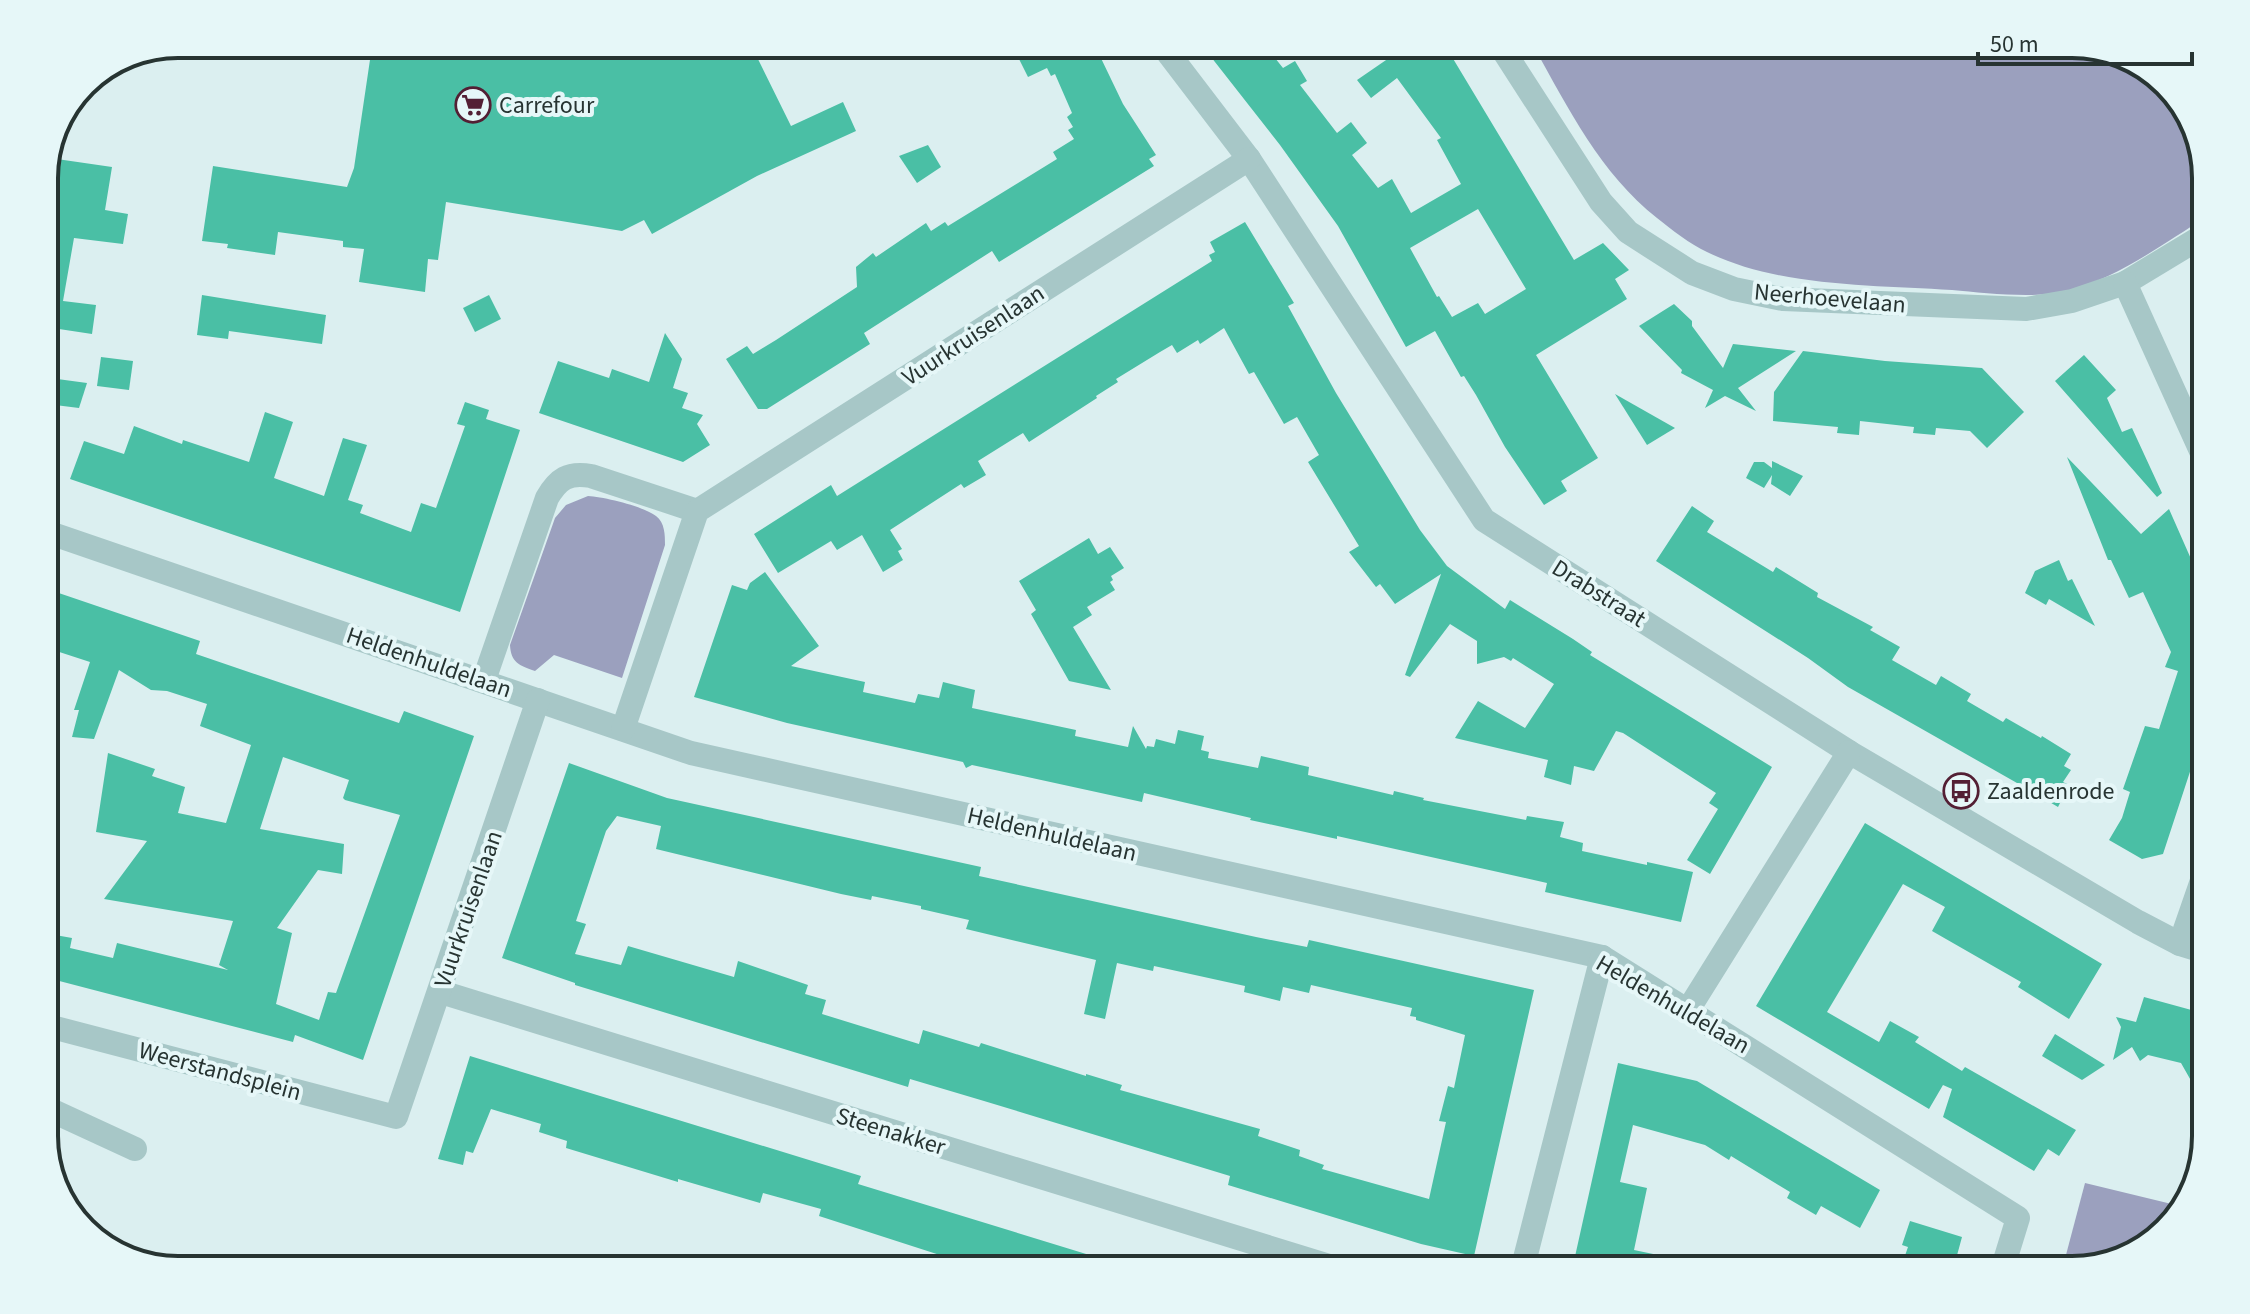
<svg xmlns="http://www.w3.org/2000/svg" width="2250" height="1314" viewBox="0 0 2250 1314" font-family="'Source Sans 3',sans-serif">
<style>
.green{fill:#9ba0be}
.building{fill:#4abfa5;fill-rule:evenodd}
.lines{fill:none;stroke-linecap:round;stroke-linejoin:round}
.minor{stroke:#a7c7c7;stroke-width:24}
.labels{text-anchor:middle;stroke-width:8;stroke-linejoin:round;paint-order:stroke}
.poi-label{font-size:24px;fill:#273432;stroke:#e6f7f8;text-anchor:start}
.street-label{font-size:24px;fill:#273432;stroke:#e6f7f8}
.rim{fill:none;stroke:#273432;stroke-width:4}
</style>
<rect width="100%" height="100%" fill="#dbeff0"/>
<g class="green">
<path d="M2072,44L2139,62L2184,104L2206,170V217C2165,243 2114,280 2067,291C2035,299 1985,293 1952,290C1874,285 1778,287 1707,252C1690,244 1672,230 1657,218C1601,174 1568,108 1534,47Z"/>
<path d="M588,496C604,497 643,506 656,516C665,523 665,535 665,545L622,678L554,655L535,671C519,665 511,663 510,645L555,518L566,505Z"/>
<polygon points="2085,1183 2184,1207 2139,1252 2073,1270 2062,1270"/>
</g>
<g class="building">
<path d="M1405,47H1446L1574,260L1603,243L1629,270L1615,279L1627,299L1536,355L1598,458L1561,481L1567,491L1544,505L1505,447L1476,395L1464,376L1461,377L1435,331L1406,347L1338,226L1280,145L1204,48H1267L1283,68L1295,61L1307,81L1300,85L1337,133L1351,122L1367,143L1352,155L1378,188L1392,179L1411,213L1461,184L1437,140L1441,138L1397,78L1371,98L1357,80ZM1478,209L1526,289L1485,314L1478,303L1452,317L1439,296L1437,297L1410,248Z"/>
<polygon points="1014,49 1105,49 1098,52 1123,104 1156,155 1149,159 1154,166 999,262 992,251 864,333 870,344 767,409 758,409 726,359 747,346 753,354 776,340 857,287 856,267 873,253 876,257 926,223 931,231 945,222 948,226 1057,159 1053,152 1074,139 1068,130 1073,127 1067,117 1072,113 1055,74 1051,76 1047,68 1028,77"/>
<polygon points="754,51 791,126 843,102 856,131 757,176 652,234 644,220 622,231 446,202 438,260 428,259 425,292 359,282 364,249 343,247 343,241 278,232 275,255 227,248 228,244 202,241 213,166 347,187 354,168 371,53"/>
<polygon points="928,145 941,167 917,183 899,156"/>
<polygon points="50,158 112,167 105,210 128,214 123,244 74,238 63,301 96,305 92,334 59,329 57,340 44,339 44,170"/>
<polygon points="1245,222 1294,303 1288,306 1336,393 1420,530 1447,566 1505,609 1510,600 1573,639 1592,652 1590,655 1772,767 1710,874 1687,860 1718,809 1709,803 1716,793 1623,733 1616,731 1594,771 1574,766 1571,785 1544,777 1548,760 1455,738 1478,701 1525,728 1554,684 1513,658 1511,661 1504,657 1477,664 1477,641 1450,624 1410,677 1405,675 1441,574 1395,604 1380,584 1376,587 1349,552 1359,546 1308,462 1319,455 1297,417 1284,424 1254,372 1249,374 1224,328 1200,344 1198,340 1177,353 1172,345 1160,352 1116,379 1118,382 1096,396 1097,398 1029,442 1023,433 978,461 986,475 964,488 961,484 890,530 902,549 898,551 903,560 883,572 862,535 837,550 831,541 778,573 754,534 831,485 837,496 1212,261 1209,255 1215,252 1210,242"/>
<polygon points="202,295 326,315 322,344 229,331 228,339 197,335"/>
<polygon points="489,295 501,319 475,332 463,308"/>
<polygon points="1674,304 1692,321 1692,326 1723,368 1733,344 1796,351 1738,388 1756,411 1725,396 1705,408 1713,390 1681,373 1682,370 1639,326"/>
<polygon points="665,333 682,359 673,388 688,393 682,408 703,415 697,424 710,445 683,462 539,413 558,361 609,378 612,369 649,382"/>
<polygon points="1803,351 1885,361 1982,368 2024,412 1987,448 1970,431 1936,428 1935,435 1913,433 1914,427 1860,421 1859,435 1837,433 1838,427 1773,421 1774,392"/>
<polygon points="2084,355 2116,390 2107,398 2122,432 2132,428 2162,493 2157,497 2055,381"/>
<polygon points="101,357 133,361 129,390 97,386"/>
<polygon points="50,378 87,383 79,408 47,404"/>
<polygon points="1615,394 1675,428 1647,445"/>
<polygon points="465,402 489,410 486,419 520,430 460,612 70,479 84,441 124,454 134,426 182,444 183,440 249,462 265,412 293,422 274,478 324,496 343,438 367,445 348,500 363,505 360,513 411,532 421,503 436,508 465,426 457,424"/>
<polygon points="2067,457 2141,534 2169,509 2206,593 2206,723 2163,854 2142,859 2109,840 2122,818 2130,792 2123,789 2145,726 2159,729 2178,671 2165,667 2171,652 2143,592 2129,598 2111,560 2108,560"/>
<polygon points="1772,461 1803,476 1790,496 1771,484 1772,475 1764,488 1746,478 1754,462 1764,462 1772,468"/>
<polygon points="1692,506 1714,521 1707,532 1773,572 1776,567 1818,593 1817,597 1873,627 1870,630 1900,647 1892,660 1936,685 1941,676 1971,694 1967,701 2003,722 2006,718 2041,738 2042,736 2071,754 2064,766 2071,770 2063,782 2069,785 2058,807 2041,797 2011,793 2017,783 1848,687 1808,658 1656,561"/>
<polygon points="1089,538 1098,554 1110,547 1124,568 1111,576 1113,580 1110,582 1115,590 1087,607 1092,615 1073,627 1111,690 1069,681 1031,614 1036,610 1019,581"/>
<polygon points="2059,560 2068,581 2072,579 2095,626 2049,599 2046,605 2025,593 2035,571"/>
<polygon points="765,572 819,646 791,666 865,682 863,692 915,703 918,694 939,698 943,682 975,690 972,708 1076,730 1075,736 1128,747 1133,726 1146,749 1147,746 1154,747 1156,739 1175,744 1178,730 1204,736 1201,750 1209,752 1208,758 1258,768 1261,756 1309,767 1308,775 1393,795 1394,791 1424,798 1423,800 1526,820 1527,816 1564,822 1560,837 1583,843 1582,851 1647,865 1647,862 1693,872 1681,922 1545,892 1547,883 1337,836 1337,839 1250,820 1251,818 1144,793 1142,802 972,765 966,768 963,762 787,723 694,697 732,585 747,590 750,583"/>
<path d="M44,588L200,641L196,654L302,690L399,723L404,711L474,736L363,1060L295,1035L293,1042L44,977V933L72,938L70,948L113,958L117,943L228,970L219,965L233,921L104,899L147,841L96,832L108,753L155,769L152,776L185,787L178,813L226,823L251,745L200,726L207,704L167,691L151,690L119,670L94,739L72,737L79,710H74L90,662L44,647ZM283,757L349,780L343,798L345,800L400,815L336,993L328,992L319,1020L276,1004L292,933L277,928L318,870L342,874L344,844L260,829Z"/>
<path d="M569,763L667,798L981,867L979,876L1256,937L1307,947L1309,940L1534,990L1474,1256L1421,1244L1228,1185L1230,1176L984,1101L910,1079L908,1087L575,985V983L502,958ZM617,816L661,826L656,849L841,894L871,900L872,896L921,906V909L969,920L966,929L1096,960L1084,1014L1105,1019L1117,963L1153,971L1154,966L1245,986L1244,992L1280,1001L1283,987L1309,993L1311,985L1412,1008L1410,1016L1416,1017V1020L1465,1035L1454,1088L1448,1086L1439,1121L1446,1122L1429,1199L1322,1169L1324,1165L1299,1156L1300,1150L1258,1136L1260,1129L1120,1090L1122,1085L1086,1074V1076L981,1043L979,1047L923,1030L919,1044L822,1014L826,1000L805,994L808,985L738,961L734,977L628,946L621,965L575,954L586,924L576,921L606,831Z"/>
<polygon points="1865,823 2102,964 2069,1019 2018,987 2021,982 1932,931 1945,907 1903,884 1827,1012 1879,1042 1890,1021 1919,1037 1915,1042 1962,1071 1965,1067 2076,1130 2059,1156 2048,1149 2034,1171 1943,1117 1952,1089 1943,1085 1929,1109 1756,1006"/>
<polygon points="2144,997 2206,1014 2206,1107 2181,1063 2148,1055 2140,1061 2132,1047 2113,1060 2121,1027 2116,1017 2136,1022"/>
<polygon points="2055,1034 2105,1065 2082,1080 2042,1056"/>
<polygon points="470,1056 861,1176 858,1184 1122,1265 1121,1270 941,1270 946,1257 819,1216 821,1209 763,1193 760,1203 678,1179 678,1182 566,1148 567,1141 539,1132 541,1124 491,1109 473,1153 466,1151 463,1165 438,1159"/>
<polygon points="1618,1063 1697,1081 1880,1190 1860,1228 1821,1206 1816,1215 1787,1198 1790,1192 1731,1156 1729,1160 1705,1145 1633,1125 1620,1182 1647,1188 1634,1250 1682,1260 1681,1270 1572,1270"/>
<polygon points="1910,1221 1962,1237 1953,1270 1900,1270 1908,1247 1902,1245"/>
</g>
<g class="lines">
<g class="minor">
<polyline points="1501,47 1601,202 1628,232 1692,273 1734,289 1783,299 2026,309 2072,301 2125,283 2206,234"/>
<polyline points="1165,49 1249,159 1484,520 1849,752 2138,922 2180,944 2206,952"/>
<polyline points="2125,283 2206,462"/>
<polyline points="44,531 691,753 1602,957 2018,1218 2002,1270"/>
<path d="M484,680L547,498C558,479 568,472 591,476L697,511"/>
<polyline points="623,729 697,511 1249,159"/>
<polyline points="2180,944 2206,869"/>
<polyline points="441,992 1342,1270"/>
<polyline points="1688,1010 1849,752"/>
<polyline points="44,1025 396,1117 538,700"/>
<polyline points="44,1107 135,1149"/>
<polyline points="1522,1270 1602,957"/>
</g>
</g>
<defs>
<symbol id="supermarket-ring" viewBox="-11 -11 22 22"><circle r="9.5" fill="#e6f7f8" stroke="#531f34" stroke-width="1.5"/><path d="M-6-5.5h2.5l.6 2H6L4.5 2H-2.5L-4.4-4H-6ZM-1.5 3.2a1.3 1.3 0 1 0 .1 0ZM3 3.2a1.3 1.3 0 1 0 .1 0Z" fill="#531f34"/></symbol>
<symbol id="bus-ring" viewBox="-11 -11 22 22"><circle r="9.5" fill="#e6f7f8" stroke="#531f34" stroke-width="1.5"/><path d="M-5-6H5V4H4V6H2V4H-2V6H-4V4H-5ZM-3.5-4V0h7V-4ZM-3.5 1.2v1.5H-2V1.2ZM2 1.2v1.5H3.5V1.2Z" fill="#531f34"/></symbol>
</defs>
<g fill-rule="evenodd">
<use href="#supermarket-ring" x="453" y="85" width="40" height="40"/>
<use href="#bus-ring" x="1941" y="771" width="40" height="40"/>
</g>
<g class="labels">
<g class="poi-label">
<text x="499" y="113">Carrefour</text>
<text x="1987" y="799">Zaaldenrode</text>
</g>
<g class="street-label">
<text transform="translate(1830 298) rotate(5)" y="8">Neerhoevelaan</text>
<text transform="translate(973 335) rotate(-33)" y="8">Vuurkruisenlaan</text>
<text transform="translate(1599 593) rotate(32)" y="8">Drabstraat</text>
<text transform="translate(429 662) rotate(19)" y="8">Heldenhuldelaan</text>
<text transform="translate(1052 834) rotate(13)" y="8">Heldenhuldelaan</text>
<text transform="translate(468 909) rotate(-71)" y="8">Vuurkruisenlaan</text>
<text transform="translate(1673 1004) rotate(30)" y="8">Heldenhuldelaan</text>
<text transform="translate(220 1071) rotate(15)" y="8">Weerstandsplein</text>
<text transform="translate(891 1131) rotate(17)" y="8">Steenakker</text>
</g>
</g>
<path d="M0 0H2250V1314H0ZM178 58H2072A120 120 0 0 1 2192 178V1136A120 120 0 0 1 2072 1256H178A120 120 0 0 1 58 1136V178A120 120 0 0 1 178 58Z" fill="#e6f7f8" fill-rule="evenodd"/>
<path class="rim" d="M178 58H2072A120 120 0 0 1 2192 178V1136A120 120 0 0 1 2072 1256H178A120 120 0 0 1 58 1136V178A120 120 0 0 1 178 58Z"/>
<path d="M1978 52v12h214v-12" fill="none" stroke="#273432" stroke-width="4"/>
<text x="1990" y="52" font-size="24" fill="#273432" stroke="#e6f7f8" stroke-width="6" paint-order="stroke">50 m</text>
</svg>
